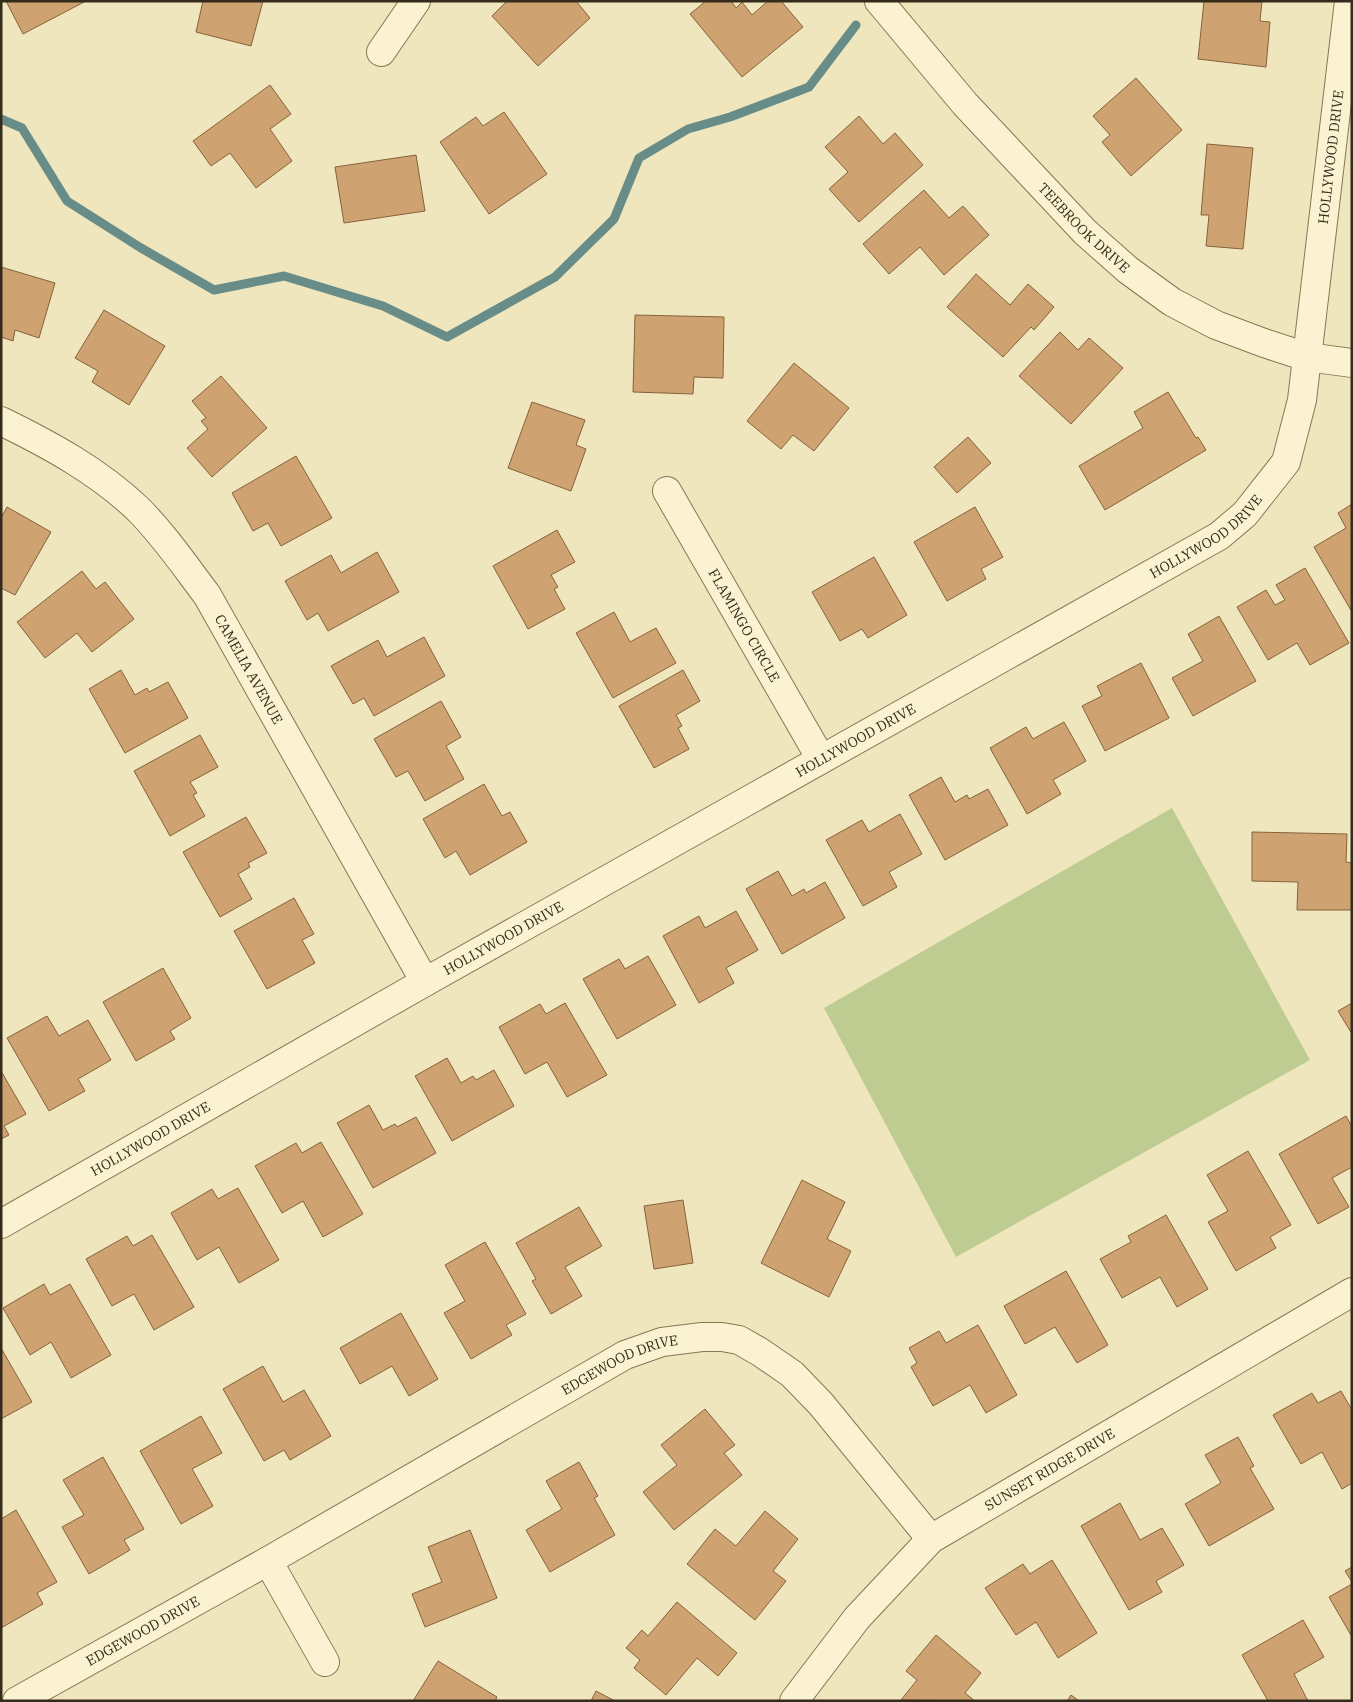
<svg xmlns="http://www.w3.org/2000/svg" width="1353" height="1702" viewBox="0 0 1353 1702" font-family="'IBM Plex Serif',serif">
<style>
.green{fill:#bfcc91}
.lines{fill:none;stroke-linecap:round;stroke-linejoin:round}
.stream{stroke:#688d88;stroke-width:9}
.building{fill:#cea371;stroke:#86623b}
.street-casing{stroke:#877656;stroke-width:30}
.street{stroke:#faf2d0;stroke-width:28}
.labels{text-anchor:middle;stroke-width:4;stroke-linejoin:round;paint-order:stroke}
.street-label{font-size:14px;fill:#352b1b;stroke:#f6efcd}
</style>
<rect width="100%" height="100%" fill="#efe6bd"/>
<polygon class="green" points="1172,808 1310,1060 956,1257 824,1008"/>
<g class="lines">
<polyline class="stream" points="1,119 22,128 67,201 141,248 214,290 284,276 383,306 447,337 555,277 614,219 639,158 688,129 730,117 809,87 856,25"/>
</g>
<g class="building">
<polygon points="6,1 86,1 23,34"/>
<polygon points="203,1 263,1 251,46 196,32"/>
<polygon points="507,1 576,1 590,18 538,66 492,16"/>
<polygon points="706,1 731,1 736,8 742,2 752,15 768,1 781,1 803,27 742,77 690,14"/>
<polygon points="1204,1 1262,1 1260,21 1270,22 1266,67 1198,59"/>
<polygon points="1136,78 1182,130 1131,176 1102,142 1110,135 1093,116"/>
<polygon points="270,85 291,114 270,129 292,161 256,188 230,153 211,166 193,141"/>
<polygon points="504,112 547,174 489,214 440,142 476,117 483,126"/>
<polygon points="859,116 883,144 895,133 923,165 859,222 829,189 848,172 825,147"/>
<polygon points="1207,144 1253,148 1243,249 1206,246 1209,215 1201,215"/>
<polygon points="416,155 425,211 344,223 335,167"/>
<polygon points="924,190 949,218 963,206 989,235 944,275 920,247 889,274 863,244"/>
<polygon points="1,267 55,283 39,338 15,330 13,341 1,337"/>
<polygon points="976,274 1010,305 1028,284 1054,307 1034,330 1031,327 1003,357 947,307"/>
<polygon points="104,310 165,346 129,405 92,382 98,371 75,358"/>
<polygon points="635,315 724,317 723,378 694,377 693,394 633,392"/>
<polygon points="1060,332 1078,350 1089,338 1123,368 1071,424 1019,376"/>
<polygon points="794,363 849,408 814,451 793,435 781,449 747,421"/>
<polygon points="221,376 267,428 212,477 187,448 208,429 201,421 206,418 192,401"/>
<polygon points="1168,392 1196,438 1198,437 1206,450 1105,510 1079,466 1143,428 1134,412"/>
<polygon points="532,402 585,420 576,445 586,449 571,491 508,468"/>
<polygon points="968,437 991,463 957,493 934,467"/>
<polygon points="296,456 332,518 281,546 268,523 253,531 232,493"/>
<polygon points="1352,504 1352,612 1314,547 1346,528 1338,513"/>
<polygon points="7,507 51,532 15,595 1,588 1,518"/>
<polygon points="975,507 1003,557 981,569 986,579 947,601 914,542"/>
<polygon points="557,530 575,562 551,575 558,587 554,589 565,609 528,629 493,566"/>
<polygon points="377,552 399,592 328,631 318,613 307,620 285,581 331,555 341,573"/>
<polygon points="874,557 907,615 868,638 862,629 840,641 812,592"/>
<polygon points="1305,568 1349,643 1310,665 1297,643 1268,660 1237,607 1266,590 1275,605 1285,600 1276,585"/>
<polygon points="82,571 96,589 105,582 134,619 92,652 77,633 45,658 17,622"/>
<polygon points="614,612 630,642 656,628 676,663 613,698 576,633"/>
<polygon points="1219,616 1256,681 1193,716 1172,678 1203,661 1188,634"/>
<polygon points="424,637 445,676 374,716 364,698 353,704 331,666 378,640 387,657"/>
<polygon points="1141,663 1169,718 1105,751 1082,706 1102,696 1097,686"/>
<polygon points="121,670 135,695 147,688 149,692 168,682 188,718 125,753 89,689"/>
<polygon points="683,670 700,701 676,715 682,726 678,728 689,749 654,768 619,706"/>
<polygon points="441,701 461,737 446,746 464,779 425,801 408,771 396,777 374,739"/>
<polygon points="1064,722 1086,761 1053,780 1061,794 1027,814 990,748 1026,727 1033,739"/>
<polygon points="200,735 218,767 190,782 197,793 193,795 205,816 170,836 134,771"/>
<polygon points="941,777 955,802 967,795 969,799 988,789 1008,825 945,860 909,795"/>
<polygon points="484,784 502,816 510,812 527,842 470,875 456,851 445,858 423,819"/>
<polygon points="900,814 922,854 889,872 897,887 863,906 826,840 862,820 869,832"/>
<polygon points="246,817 267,853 248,863 250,867 238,874 252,899 220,917 183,852"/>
<polygon points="1252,832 1347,834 1346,862 1352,863 1352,910 1297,910 1298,882 1252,881"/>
<polygon points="778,871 792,896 804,889 806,893 825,882 845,918 782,954 746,889"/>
<polygon points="294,898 314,934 302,940 315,963 267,989 234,931"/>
<polygon points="736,911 758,950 726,968 734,983 699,1003 663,936 699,916 705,928"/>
<polygon points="648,956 676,1005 617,1039 583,979 619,959 625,969"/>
<polygon points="163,968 191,1018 170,1031 175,1039 136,1061 103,1002"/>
<polygon points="565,1003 607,1075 567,1097 547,1062 525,1074 499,1027 540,1004 546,1014"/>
<polygon points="1352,1003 1352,1034 1338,1011"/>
<polygon points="47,1016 59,1036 88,1020 111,1060 78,1079 85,1091 49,1111 7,1038"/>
<polygon points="447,1058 461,1083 473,1076 476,1080 494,1070 514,1106 452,1141 415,1076"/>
<polygon points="1,1071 26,1114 4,1126 9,1135 1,1139"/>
<polygon points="369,1105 383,1130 395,1124 397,1127 416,1117 436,1153 373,1188 337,1123"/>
<polygon points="1346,1116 1352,1127 1352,1167 1332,1178 1349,1207 1318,1224 1279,1154"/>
<polygon points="321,1142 363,1214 323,1237 303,1201 282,1213 255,1166 296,1143 302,1153"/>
<polygon points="1248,1151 1291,1225 1270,1237 1276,1248 1236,1271 1208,1222 1228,1211 1207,1175"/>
<polygon points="802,1180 845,1202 827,1239 851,1251 829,1297 761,1263"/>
<polygon points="238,1188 279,1260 239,1283 219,1247 197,1260 171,1213 212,1189 218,1199"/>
<polygon points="683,1200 693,1263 654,1269 644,1206"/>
<polygon points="579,1207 602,1246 565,1267 582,1296 551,1314 532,1281 536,1279 516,1243"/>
<polygon points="1166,1215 1208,1289 1177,1307 1160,1277 1122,1298 1100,1259 1131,1242 1128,1236"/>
<polygon points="152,1235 194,1307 154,1330 134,1294 112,1306 86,1259 127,1236 133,1246"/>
<polygon points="485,1242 526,1314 506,1325 512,1335 471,1359 444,1313 465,1301 445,1265"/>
<polygon points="1066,1271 1108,1345 1077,1363 1055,1327 1025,1344 1004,1306"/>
<polygon points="44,1284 50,1295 70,1284 111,1355 71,1378 51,1342 30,1355 3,1308"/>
<polygon points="401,1313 438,1379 409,1396 392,1366 360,1384 340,1348"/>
<polygon points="978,1325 1017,1395 986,1413 970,1385 933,1406 911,1367 917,1363 909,1348 939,1331 946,1343"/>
<polygon points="1,1348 32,1402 1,1419"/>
<polygon points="263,1366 283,1402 304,1390 331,1436 290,1460 284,1450 264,1461 223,1389"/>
<polygon points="1341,1391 1352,1410 1352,1483 1342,1489 1322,1452 1301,1464 1273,1415 1312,1393 1318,1403"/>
<polygon points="705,1409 735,1445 724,1453 742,1475 674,1530 643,1492 677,1465 661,1445"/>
<polygon points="201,1416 222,1453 192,1469 213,1506 181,1524 140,1451"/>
<polygon points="1238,1437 1254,1466 1250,1468 1274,1509 1209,1546 1185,1504 1221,1483 1205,1455"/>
<polygon points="103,1457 144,1529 124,1540 130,1550 89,1574 62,1527 84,1515 63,1480"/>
<polygon points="579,1462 598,1496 594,1498 615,1535 550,1572 526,1530 562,1509 546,1481"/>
<polygon points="1120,1503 1140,1540 1162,1528 1184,1565 1156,1581 1162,1592 1129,1610 1081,1526"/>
<polygon points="16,1510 57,1582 37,1593 43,1604 1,1628 1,1519"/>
<polygon points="765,1511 798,1539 773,1571 786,1581 755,1620 687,1564 715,1529 736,1546"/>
<polygon points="470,1530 497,1598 425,1627 412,1594 442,1582 428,1547"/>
<polygon points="1052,1560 1097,1633 1058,1658 1036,1622 1016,1635 985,1588 1023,1564 1030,1574"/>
<polygon points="1352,1567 1352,1582 1345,1571"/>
<polygon points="1352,1584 1352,1637 1329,1597"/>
<polygon points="677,1602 737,1653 718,1676 697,1658 666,1695 634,1668 640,1660 626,1648 642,1630 648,1636"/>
<polygon points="1303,1620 1324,1657 1294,1674 1308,1701 1268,1701 1242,1655"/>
<polygon points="936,1635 981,1673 965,1693 975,1701 901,1700 917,1680 906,1671"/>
<polygon points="438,1661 497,1697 495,1701 413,1701"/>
<polygon points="596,1691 615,1701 591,1701"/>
<polygon points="1071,1695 1079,1701 1067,1701"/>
</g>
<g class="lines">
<defs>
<g id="street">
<path id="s1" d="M879,1L965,104L1085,232L1128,270L1172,302L1216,325L1264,343L1307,357L1352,363"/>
<polyline points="381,52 416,1"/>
<path id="s2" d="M1,421C50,445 98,471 138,509C164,535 185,566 207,595L425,982"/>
<path id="s3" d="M667,491L821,759"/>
<path id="s4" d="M1,1224L425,982L1219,536L1245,514L1286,462L1302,400L1349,1"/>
<polyline points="268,1561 325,1662"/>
<path id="s5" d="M17,1701L268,1561L625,1355L662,1342L702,1337H722L739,1340L760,1352L792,1374L821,1404L931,1539"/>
<path id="s6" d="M794,1701L857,1618L931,1539L1352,1292"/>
</g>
</defs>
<use href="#street" class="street-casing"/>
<use href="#street" class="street"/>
</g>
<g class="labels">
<g class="street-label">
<text dy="5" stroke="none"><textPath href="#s4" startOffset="1808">HOLLYWOOD DRIVE</textPath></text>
<text dy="5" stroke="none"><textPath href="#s1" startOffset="306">TEEBROOK DRIVE</textPath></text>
<text dy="5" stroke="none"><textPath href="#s4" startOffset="1388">HOLLYWOOD DRIVE</textPath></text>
<text dy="5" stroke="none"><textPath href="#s3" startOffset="155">FLAMINGO CIRCLE</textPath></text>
<text dy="5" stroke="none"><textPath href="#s2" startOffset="359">CAMELIA AVENUE</textPath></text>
<text dy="5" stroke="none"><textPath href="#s4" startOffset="982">HOLLYWOOD DRIVE</textPath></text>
<text dy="5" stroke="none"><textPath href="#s4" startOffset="578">HOLLYWOOD DRIVE</textPath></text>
<text dy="5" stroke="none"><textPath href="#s4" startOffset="172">HOLLYWOOD DRIVE</textPath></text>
<text dy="5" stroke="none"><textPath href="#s5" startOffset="691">EDGEWOOD DRIVE</textPath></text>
<text dy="5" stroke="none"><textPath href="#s6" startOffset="350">SUNSET RIDGE DRIVE</textPath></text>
<text dy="5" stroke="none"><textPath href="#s5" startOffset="144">EDGEWOOD DRIVE</textPath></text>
</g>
</g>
<rect width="1353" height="1702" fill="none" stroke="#352b1b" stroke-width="5"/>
</svg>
